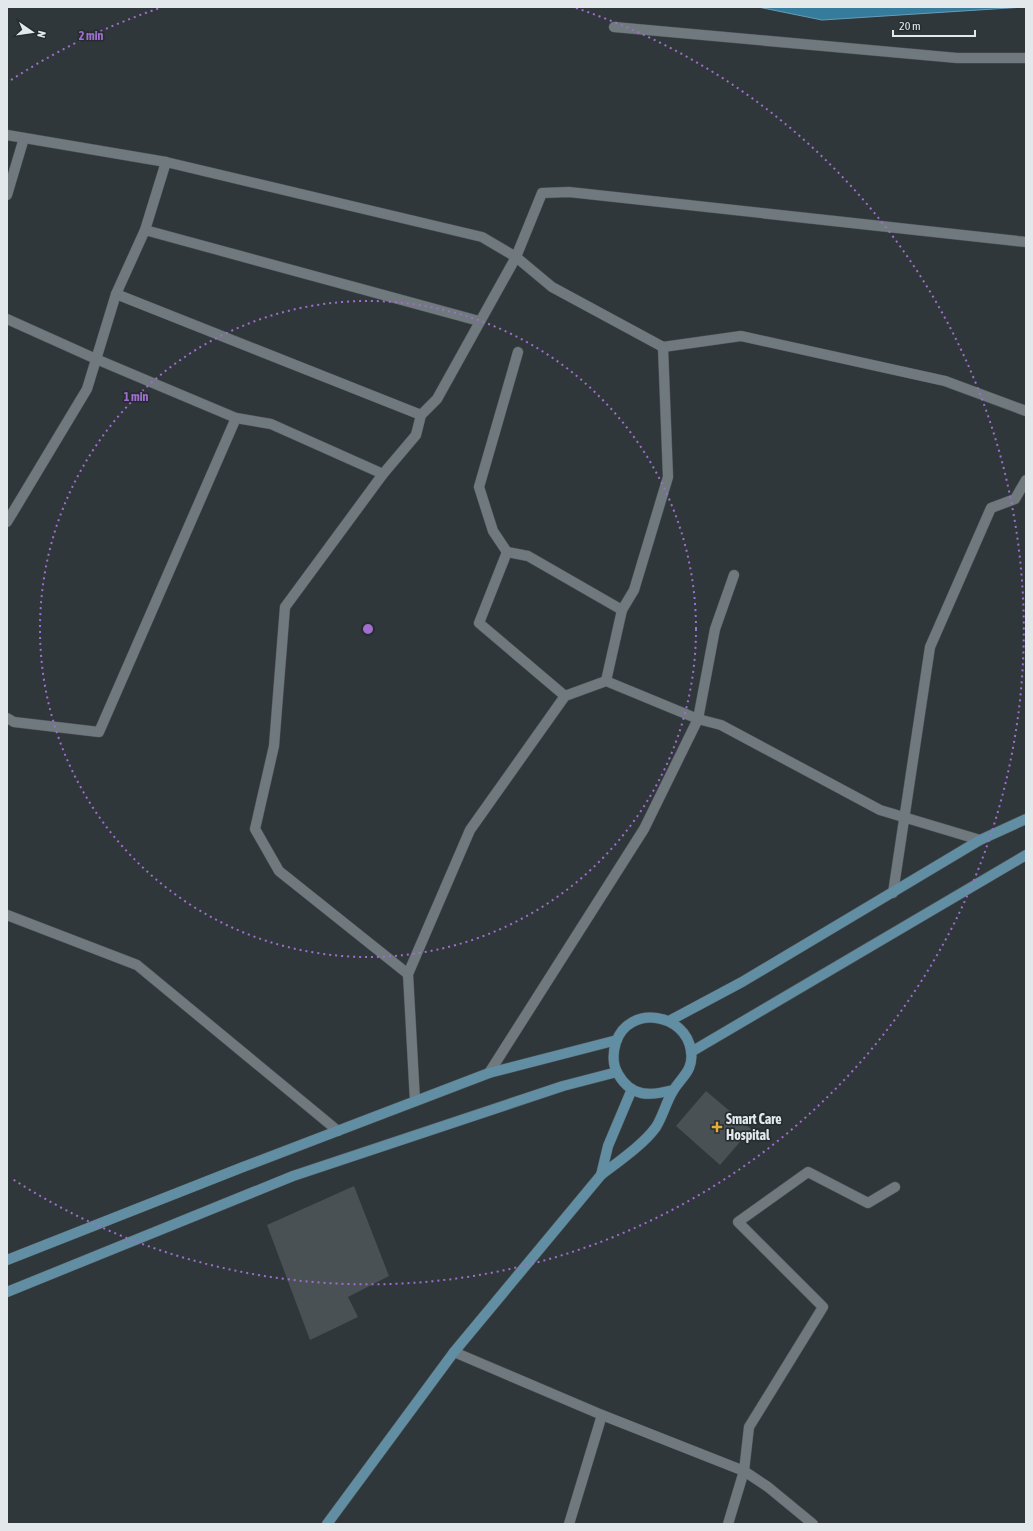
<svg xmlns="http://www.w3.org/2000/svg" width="1033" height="1531" viewBox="0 0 1033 1531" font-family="'Asap Condensed',sans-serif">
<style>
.water{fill:#347b9c;stroke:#689cb4}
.building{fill:#495155}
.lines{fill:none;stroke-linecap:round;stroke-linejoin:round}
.street-casing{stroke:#4d5356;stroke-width:11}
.secondary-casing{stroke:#4d5356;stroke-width:11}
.street{stroke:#70797d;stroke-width:10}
.secondary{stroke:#618ea2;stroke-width:10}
.ring{fill:none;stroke:#9f6ece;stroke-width:2;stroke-dasharray:2 4}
.poi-dot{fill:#e5ad36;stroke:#262d31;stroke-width:1.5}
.labels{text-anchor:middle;stroke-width:3.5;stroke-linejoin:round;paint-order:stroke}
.poi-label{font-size:14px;font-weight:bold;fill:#e3e8eb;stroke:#262d31;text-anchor:start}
.centre{fill:#9f6ece;stroke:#262d31;stroke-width:2}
.ring-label{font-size:12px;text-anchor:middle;font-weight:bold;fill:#9f6ece;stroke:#262d31;stroke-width:3.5;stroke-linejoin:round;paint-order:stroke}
</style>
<rect width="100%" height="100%" fill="#30373b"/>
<polygon class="water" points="758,7 1025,7 822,20"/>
<g class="building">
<polygon points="706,1091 751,1129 720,1165 676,1126"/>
<polygon points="354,1186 389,1276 348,1297 358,1317 310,1340 267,1225"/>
</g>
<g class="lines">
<defs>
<g id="street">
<polyline points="614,27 957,58 1026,58"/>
<polyline points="7,135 166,162 482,237 516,257 552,287 663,347 741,336 945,381 1026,411"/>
<polyline points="7,195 24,138"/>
<polyline points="145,230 479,321"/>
<polyline points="116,294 421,415"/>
<polyline points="7,319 96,359 236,418 271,424 383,474"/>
<polyline points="518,352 479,487 493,531 507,552 528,556 622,610"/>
<polyline points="7,522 87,389 116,294 145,230 166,162"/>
<polyline points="507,552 479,623 565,696"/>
<polyline points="606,681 622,610 634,590 668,477 663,347"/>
<polyline points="7,718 14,722 99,732 236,418"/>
<polyline points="893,893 930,647 991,508 1015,499 1026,480"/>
<polyline points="7,915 137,965 338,1131"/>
<polyline points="408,974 279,871 255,829 274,746 285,607 383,474 416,435 421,415 437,399 516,257 542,193 569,192 1026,242"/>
<polyline points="489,1073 644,829 698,719 715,629 734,575"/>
<polyline points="415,1101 408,974 470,830 565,696 606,681 698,719 721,725 880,810 980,840"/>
<polyline points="454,1352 602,1415 744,1471 728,1524"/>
<polyline points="569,1524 602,1415"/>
<polyline points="813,1524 768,1487 744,1471 749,1427 823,1307 738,1222 808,1172 868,1203 895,1187"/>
</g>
<g id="secondary">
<polyline points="669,1021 742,982 980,840 1026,819"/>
<polyline points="691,1052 1026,855"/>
<polyline points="601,1175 608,1146 632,1089"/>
<polyline points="7,1260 243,1167 489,1073 617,1040"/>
<polyline points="7,1292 293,1176 563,1086 617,1072"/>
<path d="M327,1524L454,1352L601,1175C618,1162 644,1144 656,1127C663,1116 666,1102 673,1091C681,1077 694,1071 691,1051C686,1013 629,1004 616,1042C613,1052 612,1064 618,1074C632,1098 650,1096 673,1090"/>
</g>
</defs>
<use href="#street" class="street-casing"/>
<use href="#secondary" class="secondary-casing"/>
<use href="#street" class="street"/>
<use href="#secondary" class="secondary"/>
</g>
<g class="ring">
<circle cx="368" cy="629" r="328"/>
<path d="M11 80A655 655 0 0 1 160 8M576 8A655 655 0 1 1 11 1178"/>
</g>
<path class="poi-dot" d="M715 1121h4v4h4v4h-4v4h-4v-4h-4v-4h4z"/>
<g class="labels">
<g class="poi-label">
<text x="726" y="1124">Smart Care<tspan x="726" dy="16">Hospital</tspan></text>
</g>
</g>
<circle cx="368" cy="629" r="6" class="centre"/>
<g class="ring-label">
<text x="91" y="40">2 min</text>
<text x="136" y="401">1 min</text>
</g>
<rect width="1033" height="1531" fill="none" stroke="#e3e8eb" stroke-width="16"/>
<g transform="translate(32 32) rotate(103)" stroke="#262d31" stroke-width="3" paint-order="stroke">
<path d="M0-3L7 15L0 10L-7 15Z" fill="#e3e8eb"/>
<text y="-6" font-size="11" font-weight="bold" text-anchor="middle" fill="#e3e8eb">N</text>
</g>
<path d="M893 30v6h82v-6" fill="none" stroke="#e3e8eb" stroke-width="2"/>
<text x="899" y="30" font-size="12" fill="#e3e8eb" stroke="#262d31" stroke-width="3" paint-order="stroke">20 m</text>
</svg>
